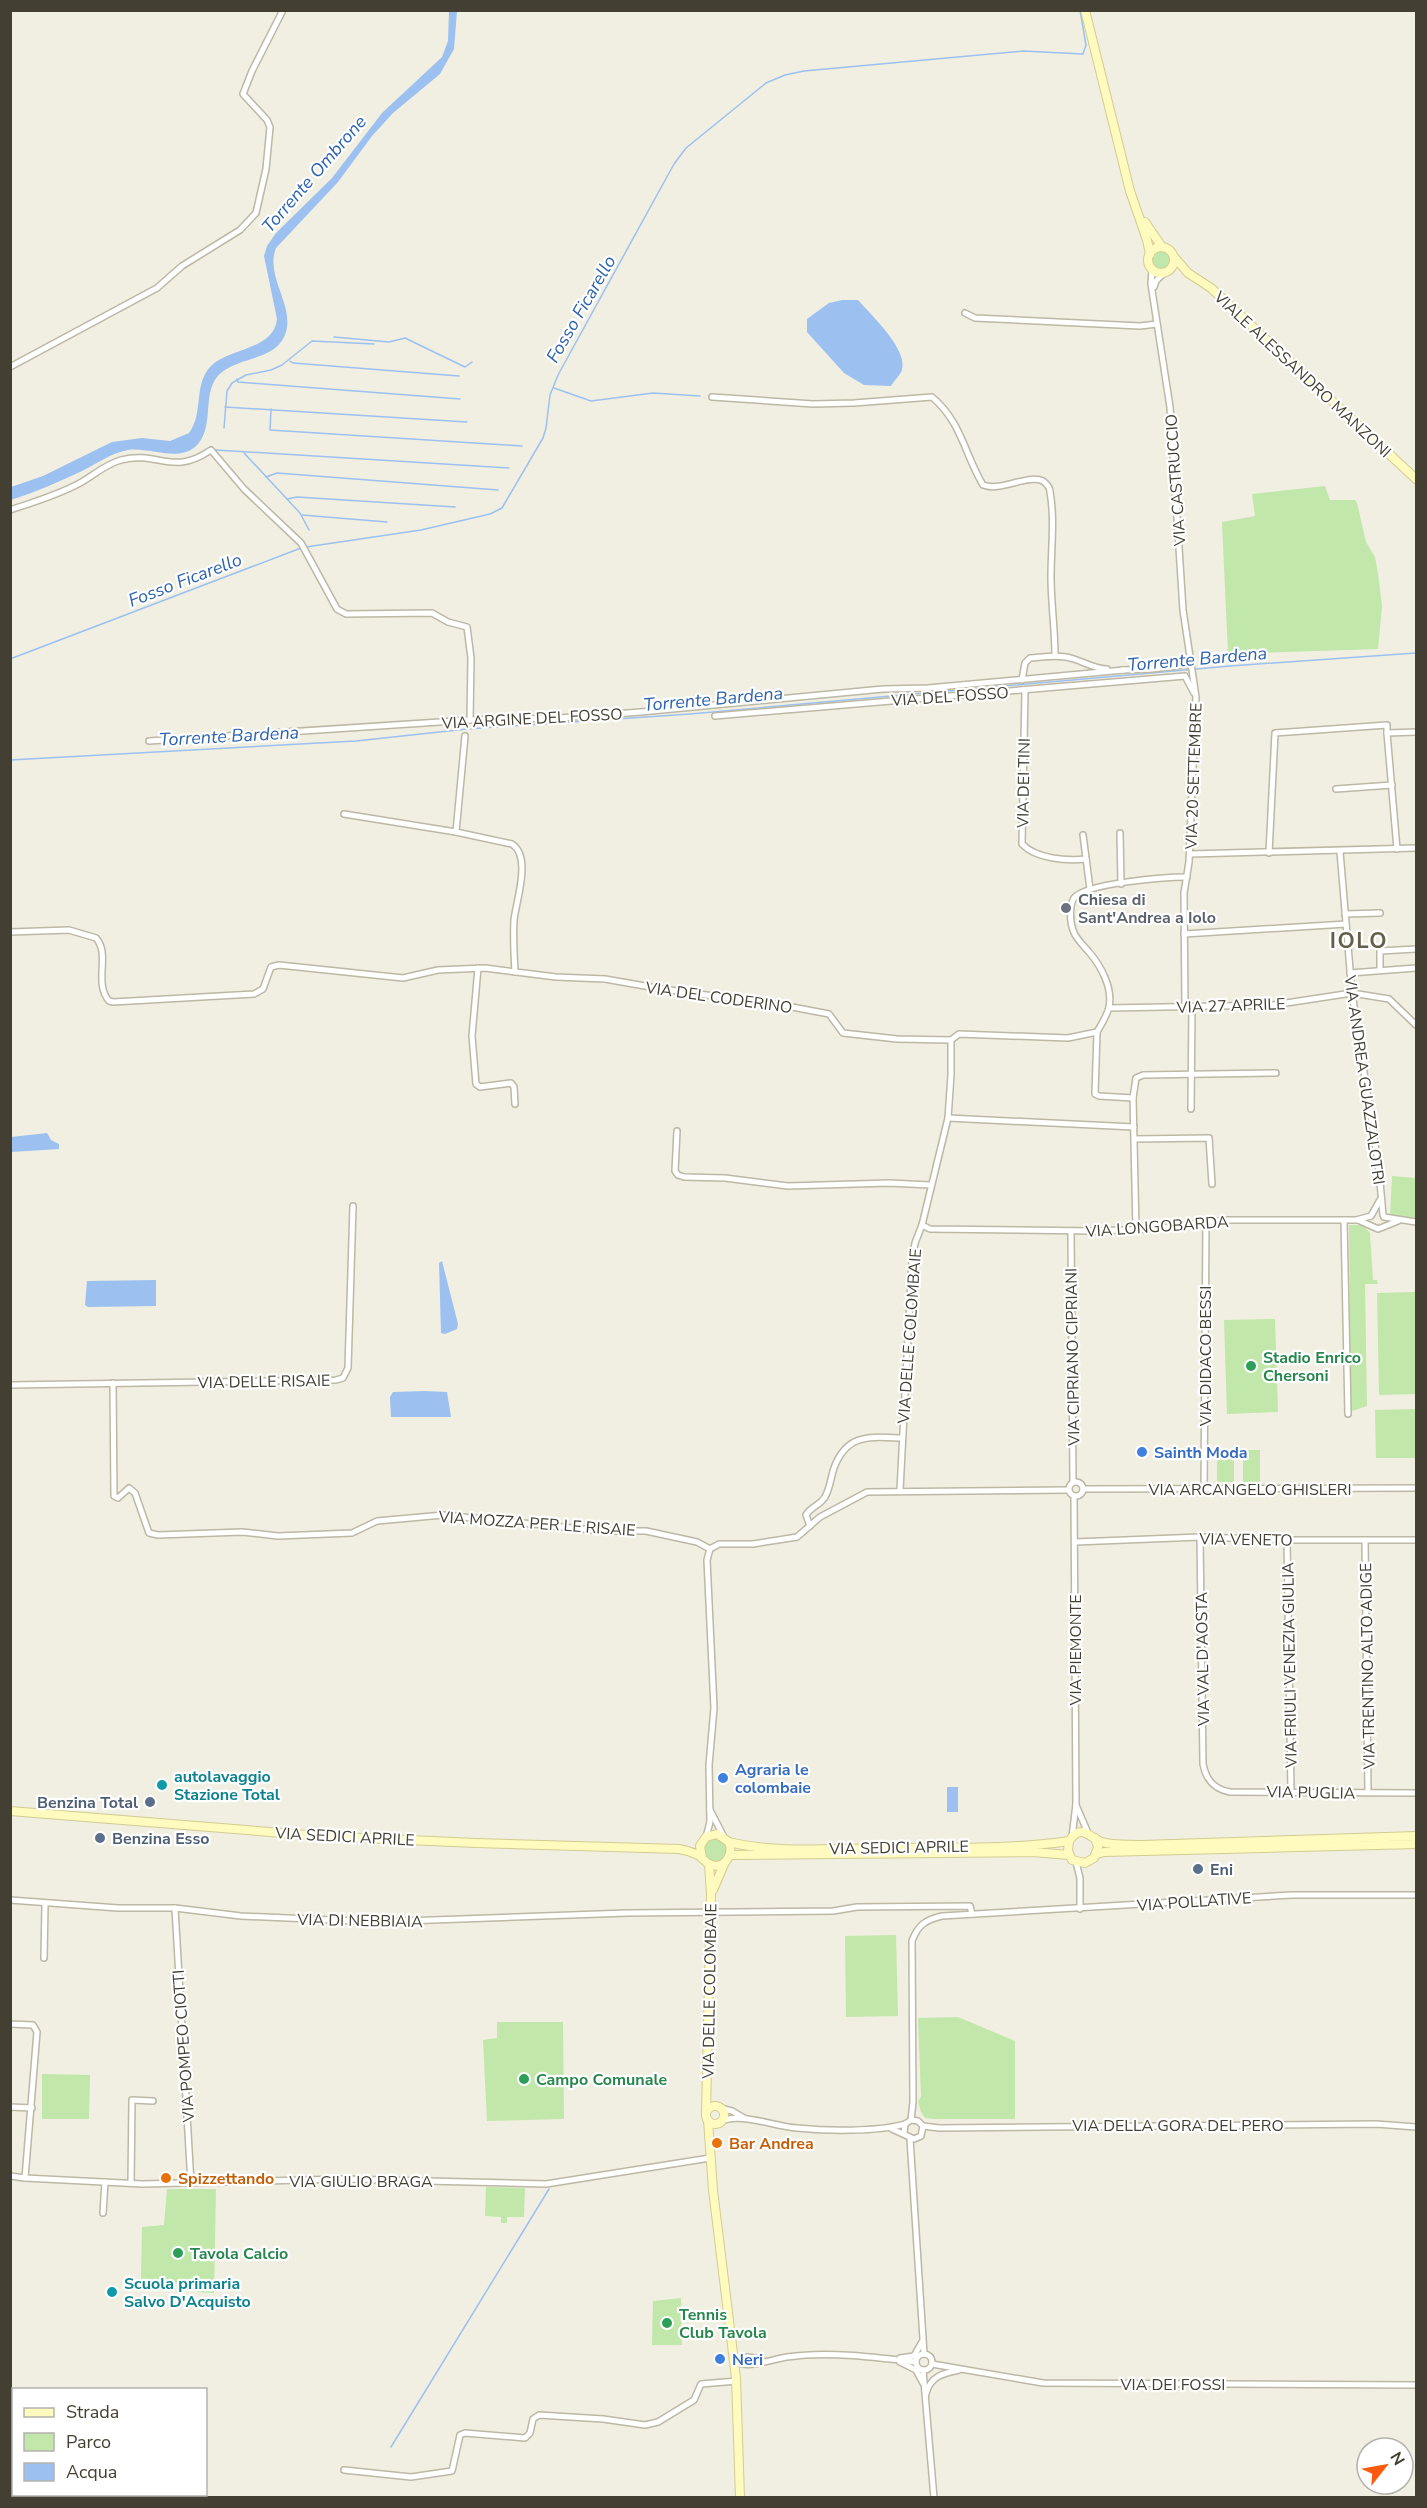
<svg xmlns="http://www.w3.org/2000/svg" width="1427" height="2508" viewBox="0 0 1427 2508" font-family="'Nunito Sans',sans-serif">
<style>
.green{fill:#c1e7aa}
.water{fill:#9cc0f0}
.lines{fill:none;stroke-linecap:round;stroke-linejoin:round}
.stream{stroke:#9cc0f0;stroke-width:1.5}
.street-casing{stroke:#bcb8a5;stroke-width:8}
.secondary-casing{stroke:#d2cc91;stroke-width:10}
.street{stroke:#fff;stroke-width:5}
.secondary{stroke:#fffabe;stroke-width:8}
.worship-dot{fill:#6b7280;stroke:#fff;stroke-width:2}
.leisure-dot{fill:#2e9e5b;stroke:#fff;stroke-width:2}
.shop-dot{fill:#3f7fe0;stroke:#fff;stroke-width:2}
.culture-dot{fill:#0f9aa8;stroke:#fff;stroke-width:2}
.service-dot{fill:#5c6f8a;stroke:#fff;stroke-width:2}
.food-dot{fill:#e8710a;stroke:#fff;stroke-width:2}
.labels{text-anchor:middle;stroke-width:4.5;stroke-linejoin:round;paint-order:stroke}
.street-label{font-size:16px;fill:#433f33;stroke:#fff}
.worship-label{font-size:16px;font-weight:bold;fill:#5b616d;stroke:#fff;text-anchor:start}
.leisure-label{font-size:16px;font-weight:bold;fill:#27864d;stroke:#fff;text-anchor:start}
.shop-label{font-size:16px;font-weight:bold;fill:#366cbe;stroke:#fff;text-anchor:start}
.culture-label{font-size:16px;font-weight:bold;fill:#0d838f;stroke:#fff;text-anchor:start}
.service-label{font-size:16px;font-weight:bold;fill:#4e5e75;stroke:#fff;text-anchor:start}
.food-label{font-size:16px;font-weight:bold;fill:#c56008;stroke:#fff;text-anchor:start}
.water-label{font-size:18px;font-style:italic;fill:#2c62ae;stroke:#fff}
.district-label{font-size:22px;font-weight:bold;letter-spacing:1.5px;fill:#655f4a;stroke:#fff}
</style>
<rect width="100%" height="100%" fill="#f1efe2"/>
<g class="green">
<circle cx="1161" cy="260" r="9"/>
<polygon points="1325,486 1330,500 1355,500 1357,503 1366,542 1375,557 1378,573 1382,606 1378,649 1228,654 1222,522 1255,516 1252,494"/>
<polygon points="1392,1176 1416,1178 1416,1218 1390,1216"/>
<polygon points="1349,1225 1363,1225 1370,1233 1373,1280 1377,1280 1378,1284 1365,1284 1367,1406 1352,1411 1351,1416"/>
<polygon points="1416,1292 1416,1394 1379,1395 1377,1293"/>
<polygon points="1275,1319 1278,1412 1227,1414 1224,1320"/>
<polygon points="1416,1409 1416,1458 1376,1458 1375,1410"/>
<rect x="1217" y="1450" width="17" height="32"/>
<rect x="1243" y="1450" width="17" height="32"/>
<circle cx="715" cy="1850" r="12"/>
<polygon points="896,1935 898,2016 846,2017 845,1936"/>
<polygon points="958,2017 1015,2041 1015,2119 934,2119 925,2118 921,2112 918,2101 921,2097 918,2018"/>
<polygon points="497,2022 563,2022 564,2119 487,2121 483,2040 497,2038"/>
<polygon points="42,2074 90,2075 89,2119 42,2119"/>
<polygon points="486,2187 525,2188 524,2217 507,2217 507,2223 501,2223 501,2217 485,2216"/>
<polygon points="167,2189 216,2189 214,2293 197,2292 196,2285 141,2279 142,2227 164,2225"/>
<polygon points="681,2298 682,2345 652,2345 653,2301"/>
</g>
<g class="water">
<path d="M449,11H457L454,49L440,74L393,113L372,136L338,182L276,248C264,277 298,309 284,337C273,360 241,357 222,372C199,390 217,428 195,447C177,462 149,447 128,450C111,453 98,463 82,471C59,482 35,492 11,500V487L43,476L112,442L142,438L170,441L189,433C204,413 193,384 211,366C229,348 274,350 277,319L264,256L267,246L276,233L332,178L382,113L442,57L448,41Z"/>
<path d="M842,300H858C871,315 908,349 902,370C900,375 894,381 891,386L864,385L844,373L807,332V319L829,303Z"/>
<polygon points="47,1133 51,1140 59,1144 59,1149 11,1152 11,1137"/>
<polygon points="442,1261 458,1324 457,1329 445,1334 441,1333 439,1263"/>
<polygon points="156,1280 156,1306 88,1307 85,1305 87,1281"/>
<polygon points="425,1391 447,1392 451,1417 391,1417 390,1397 393,1392"/>
<rect x="947" y="1787" width="11" height="25"/>
</g>
<g class="lines">
<g class="stream">
<polyline points="334,337 389,342 405,338 465,367 472,362"/>
<polyline points="290,361 293,363 459,376"/>
<polyline points="237,379 238,382 460,399"/>
<polyline points="554,388 591,401 653,393 700,396"/>
<polyline points="225,407 467,422"/>
<polyline points="271,409 270,430 522,446"/>
<polyline points="224,428 227,391 232,383 246,375 271,370 282,365 312,341 374,344"/>
<polyline points="216,450 509,468"/>
<polyline points="244,453 300,513 309,530"/>
<polyline points="266,477 277,473 498,490"/>
<polyline points="287,499 297,497 455,507"/>
<polyline points="302,515 387,522"/>
<polyline points="306,547 421,530 490,514 502,508 543,438 546,428 550,395 558,375 674,164 686,148 766,83 785,75 804,71 1023,51 1083,54 1086,45 1080,10"/>
<polyline points="10,659 301,548"/>
<polyline points="10,760 356,741 467,729 690,714 1230,666 1416,653"/>
<polyline points="391,2447 549,2189"/>
</g>
<defs>
<g id="street">
<polyline points="1152,270 1151,284 1170,407 1183,610 1196,697 1189,862 1184,893 1185,1007"/>
<polyline points="1154,287 1156,281 1164,273"/>
<polyline points="965,313 975,318 1140,326 1157,324"/>
<polyline points="10,367 157,288 182,266 240,230 256,213 266,169 270,127 267,120 243,94 252,71 283,10"/>
<path d="M712,397L813,404L854,403L932,397C961,421 965,455 983,485C1001,492 1027,474 1043,481C1047,484 1050,488 1050,492C1055,519 1051,549 1051,577C1051,603 1055,629 1055,656"/>
<path d="M10,510C34,502 58,495 80,483C94,475 106,464 121,460C159,450 171,477 211,450L244,489L301,543L337,609L346,614L432,613L448,622L467,627L471,658L470,720"/>
<polyline points="1122,670 1152,669 1192,664"/>
<path d="M1022,680L1025,663L1030,658C1045,657 1060,654 1074,659C1086,663 1095,669 1107,669"/>
<path d="M1025,691L1022,844C1036,859 1067,861 1086,859"/>
<polyline points="715,716 1185,676 1194,693"/>
<polyline points="1387,733 1397,849"/>
<path d="M465,736L456,832L512,844C532,857 516,901 514,920C513,937 514,955 515,972"/>
<polyline points="149,741 470,720 559,718 641,712 883,689 928,688 1124,670"/>
<polyline points="1336,789 1392,785"/>
<polyline points="344,814 456,832"/>
<polyline points="1120,833 1121,884"/>
<polyline points="1083,835 1090,889"/>
<polyline points="1340,852 1352,993 1379,1171 1383,1215"/>
<polyline points="1269,853 1275,733 1387,725 1387,733 1416,732"/>
<polyline points="1190,854 1416,848"/>
<polyline points="1345,914 1380,913"/>
<path d="M10,932L69,930L96,938C111,955 93,982 109,1001L113,1002L254,994L263,989L271,967L279,965L403,978L438,970L485,968L556,977L605,979L662,989L787,1006L829,1014L843,1033L897,1039L951,1040"/>
<polyline points="1184,934 1346,924"/>
<polyline points="478,968 472,1036 476,1084 480,1087 511,1083 514,1087 515,1104"/>
<polyline points="1380,970 1380,951 1416,949"/>
<polyline points="1350,973 1416,968"/>
<polyline points="1109,1008 1273,1005 1352,993 1389,999 1416,1025"/>
<path d="M1097,1032C1101,1025 1107,1016 1109,1007C1113,988 1101,966 1089,952C1084,946 1075,938 1073,930C1070,922 1069,906 1074,898C1085,883 1167,877 1187,877"/>
<polyline points="1097,1032 1095,1094 1099,1096 1133,1098"/>
<polyline points="951,1040 959,1034 1068,1038 1097,1032"/>
<polyline points="1191,1109 1192,1007"/>
<polyline points="948,1118 1134,1127"/>
<polyline points="677,1131 675,1171 678,1175 684,1177 725,1178 788,1186 889,1183 930,1185"/>
<polyline points="1135,1139 1209,1138 1212,1184"/>
<polyline points="1384,1217 1416,1222"/>
<polyline points="1344,1220 1348,1414"/>
<polyline points="1358,1220 1378,1229 1398,1221"/>
<polyline points="922,1225 930,1229 1095,1231 1151,1229 1228,1220 1356,1220 1371,1216 1380,1200"/>
<polyline points="1136,1229 1133,1098 1136,1078 1143,1075 1276,1073"/>
<polyline points="1071,1231 1073,1482"/>
<polyline points="113,1383 114,1496 118,1498 129,1488 135,1493 149,1533 158,1535 242,1532 278,1536 352,1533 377,1521 443,1515 603,1531 646,1531 697,1542 710,1549"/>
<polyline points="10,1385 336,1380 343,1378 348,1368 353,1206"/>
<circle cx="1076" cy="1489" r="7"/>
<polyline points="1083,1489 1416,1488"/>
<polyline points="1204,1489 1206,1224"/>
<polyline points="900,1490 912,1261 915,1243 922,1225 948,1118 951,1075 951,1040"/>
<path d="M810,1526L806,1515C811,1506 822,1505 826,1495C830,1487 831,1477 834,1468C847,1433 870,1437 901,1438"/>
<path d="M1200,1537L1203,1764C1206,1780 1214,1789 1230,1792L1416,1793"/>
<polyline points="1287,1540 1291,1791"/>
<polyline points="1365,1540 1368,1793"/>
<polyline points="1075,1542 1200,1537 1287,1540 1416,1540"/>
<polyline points="1076,1805 1088,1833"/>
<polyline points="710,1810 724,1837"/>
<polyline points="706,1837 710,1822 709,1765 714,1708 707,1560 710,1549 719,1544 753,1544 797,1537 820,1517 867,1492 1068,1490"/>
<polyline points="1072,1837 1076,1804 1074,1496"/>
<polyline points="1076,1862 1080,1878 1080,1909"/>
<polyline points="10,1900 118,1908 175,1908 241,1916 376,1922 627,1913 833,1911 857,1907 970,1906 972,1914"/>
<polyline points="175,1908 191,2184"/>
<polyline points="44,1958 45,1905"/>
<polyline points="10,2024 33,2025 37,2032 25,2178"/>
<polyline points="10,2107 32,2108"/>
<polyline points="720,2108 732,2111 744,2118"/>
<path d="M911,2120L913,2102L912,1941C918,1925 925,1920 942,1916L1291,1895H1416"/>
<path d="M719,2122C741,2111 774,2127 797,2128C827,2131 877,2132 905,2124"/>
<polyline points="923,2126 939,2128 1376,2124 1416,2127"/>
<polyline points="892,2129 914,2139 921,2136 923,2126 918,2121 911,2120 905,2124 904,2133"/>
<polyline points="910,2139 924,2354"/>
<polyline points="10,2176 25,2178 142,2184 343,2179 546,2184 710,2158"/>
<polyline points="131,2183 132,2100 153,2101"/>
<polyline points="103,2213 105,2182"/>
<circle cx="924" cy="2362" r="8"/>
<polyline points="900,2358 914,2356 922,2342"/>
<path d="M734,2361C745,2370 773,2359 787,2357C829,2351 874,2357 916,2362"/>
<polyline points="734,2361 747,2357 761,2359"/>
<polyline points="900,2362 916,2370 923,2383"/>
<polyline points="932,2364 1043,2383 1416,2385"/>
<polyline points="923,2370 934,2498"/>
<path d="M926,2394C930,2376 944,2373 959,2370"/>
<polyline points="344,2470 411,2477 452,2471 460,2435 465,2433 525,2438 530,2433 533,2419 539,2415 603,2419 645,2425 658,2422 694,2400 701,2384 737,2381"/>
</g>
<g id="secondary">
<polyline points="1085,10 1130,191 1147,240 1150,254"/>
<polyline points="1145,222 1162,247"/>
<circle cx="1161" cy="260" r="13"/>
<polyline points="1175,258 1188,273 1211,288 1416,479"/>
<path d="M10,1811L320,1836L476,1843L679,1849C686,1850 692,1852 698,1855C702,1857 705,1862 709,1864C724,1871 734,1855 729,1842L717,1834L706,1837L700,1846L702,1858"/>
<path d="M1095,1838L1098,1847L1094,1858L1085,1863L1072,1860L1068,1851L1069,1841C1082,1822 1089,1838 1102,1842C1114,1846 1130,1844 1142,1845L1416,1836"/>
<path d="M729,1842C777,1854 835,1848 885,1848C946,1847 1008,1850 1069,1841"/>
<polyline points="1097,1854 1104,1852 1416,1844"/>
<polyline points="730,1855 1033,1852 1069,1855"/>
<polyline points="713,1890 725,1862"/>
<circle cx="715" cy="2115" r="9"/>
<polyline points="706,2113 711,1894 709,1864"/>
<polyline points="708,2120 713,2190 736,2378 740,2498"/>
</g>
</defs>
<use href="#street" class="street-casing"/>
<use href="#secondary" class="secondary-casing"/>
<use href="#street" class="street"/>
<use href="#secondary" class="secondary"/>
</g>
<circle class="worship-dot" cx="1066" cy="908" r="6"/>
<g class="leisure-dot">
<circle cx="1251" cy="1366" r="6"/>
<circle cx="524" cy="2079" r="6"/>
<circle cx="178" cy="2253" r="6"/>
<circle cx="667" cy="2323" r="6"/>
</g>
<g class="shop-dot">
<circle cx="1142" cy="1452" r="6"/>
<circle cx="723" cy="1778" r="6"/>
<circle cx="720" cy="2359" r="6"/>
</g>
<g class="culture-dot">
<circle cx="162" cy="1785" r="6"/>
<circle cx="112" cy="2292" r="6"/>
</g>
<g class="service-dot">
<circle cx="150" cy="1802" r="6"/>
<circle cx="100" cy="1838" r="6"/>
<circle cx="1198" cy="1869" r="6"/>
</g>
<g class="food-dot">
<circle cx="717" cy="2143" r="6"/>
<circle cx="166" cy="2178" r="6"/>
</g>
<g class="labels">
<g class="street-label">
<text transform="translate(1303 374) rotate(43)" y="6">VIALE ALESSANDRO MANZONI</text>
<text transform="translate(1175 480) rotate(-94)" y="6">VIA CASTRUCCIO</text>
<text transform="translate(950 696) rotate(-4)" y="6">VIA DEL FOSSO</text>
<text transform="translate(532 718) rotate(-3)" y="6">VIA ARGINE DEL FOSSO</text>
<text transform="translate(1193 776) rotate(-88)" y="6">VIA 20 SETTEMBRE</text>
<text transform="translate(1023 783) rotate(-89)" y="6">VIA DEI TINI</text>
<text transform="translate(719 997) rotate(8)" y="6">VIA DEL CODERINO</text>
<text transform="translate(1231 1005) rotate(-2)" y="6">VIA 27 APRILE</text>
<text transform="translate(1365 1080) rotate(82)" y="6">VIA ANDREA GUAZZALOTRI</text>
<text transform="translate(1157 1226) rotate(-4)" y="6">VIA LONGOBARDA</text>
<text transform="translate(909 1336) rotate(-86)" y="6">VIA DELLE COLOMBAIE</text>
<text transform="translate(1205 1356) rotate(-90)" y="6">VIA DIDACO BESSI</text>
<text transform="translate(1072 1357) rotate(-91)" y="6">VIA CIPRIANO CIPRIANI</text>
<text transform="translate(264 1381) rotate(-1)" y="6">VIA DELLE RISAIE</text>
<text x="1250" y="1495">VIA ARCANGELO GHISLERI</text>
<text transform="translate(537 1523) rotate(4)" y="6">VIA MOZZA PER LE RISAIE</text>
<text transform="translate(1246 1539) rotate(1)" y="6">VIA VENETO</text>
<text transform="translate(1075 1650) rotate(-90)" y="6">VIA PIEMONTE</text>
<text transform="translate(1202 1659) rotate(-91)" y="6">VIA VAL D'AOSTA</text>
<text transform="translate(1289 1665) rotate(-91)" y="6">VIA FRIULI VENEZIA GIULIA</text>
<text transform="translate(1367 1666) rotate(-91)" y="6">VIA TRENTINO ALTO ADIGE</text>
<text transform="translate(1311 1792) rotate(1)" y="6">VIA PUGLIA</text>
<text transform="translate(345 1836) rotate(3)" y="6">VIA SEDICI APRILE</text>
<text transform="translate(899 1847) rotate(-1)" y="6">VIA SEDICI APRILE</text>
<text transform="translate(1194 1901) rotate(-4)" y="6">VIA POLLATIVE</text>
<text transform="translate(360 1920) rotate(1)" y="6">VIA DI NEBBIAIA</text>
<text transform="translate(709 1991) rotate(-89)" y="6">VIA DELLE COLOMBAIE</text>
<text transform="translate(183 2046) rotate(-94)" y="6">VIA POMPEO CIOTTI</text>
<text x="1178" y="2131">VIA DELLA GORA DEL PERO</text>
<text x="361" y="2187">VIA GIULIO BRAGA</text>
<text x="1173" y="2390">VIA DEI FOSSI</text>
</g>
<g class="worship-label">
<text x="1078" y="905">Chiesa di<tspan x="1078" dy="18">Sant'Andrea a Iolo</tspan></text>
</g>
<g class="leisure-label">
<text x="1263" y="1363">Stadio Enrico<tspan x="1263" dy="18">Chersoni</tspan></text>
<text x="536" y="2085">Campo Comunale</text>
<text x="190" y="2259">Tavola Calcio</text>
<text x="679" y="2320">Tennis<tspan x="679" dy="18">Club Tavola</tspan></text>
</g>
<g class="shop-label">
<text x="1154" y="1458">Sainth Moda</text>
<text x="735" y="1775">Agraria le<tspan x="735" dy="18">colombaie</tspan></text>
<text x="732" y="2365">Neri</text>
</g>
<g class="culture-label">
<text x="174" y="1782">autolavaggio<tspan x="174" dy="18">Stazione Total</tspan></text>
<text x="124" y="2289">Scuola primaria<tspan x="124" dy="18">Salvo D'Acquisto</tspan></text>
</g>
<g class="service-label">
<text x="138" y="1808" text-anchor="end">Benzina Total</text>
<text x="112" y="1844">Benzina Esso</text>
<text x="1210" y="1875">Eni</text>
</g>
<g class="food-label">
<text x="729" y="2149">Bar Andrea</text>
<text x="178" y="2184">Spizzettando</text>
</g>
<g class="water-label">
<text transform="translate(314 174) rotate(-49)" y="6">Torrente Ombrone</text>
<text transform="translate(581 309) rotate(-60)" y="6">Fosso Ficarello</text>
<text transform="translate(185 580) rotate(-21)" y="6">Fosso Ficarello</text>
<text transform="translate(1197 659) rotate(-5)" y="6">Torrente Bardena</text>
<text transform="translate(713 699) rotate(-5)" y="6">Torrente Bardena</text>
<text transform="translate(229 736) rotate(-3)" y="6">Torrente Bardena</text>
</g>
<g class="district-label">
<text x="1359" y="948">IOLO</text>
</g>
</g>
<rect width="1427" height="2508" fill="none" stroke="#433f33" stroke-width="24"/>
<rect x="12" y="2388" width="195" height="108" fill="#ffffff" stroke="#b4b2ad" stroke-width="1.5"/>
<rect x="24" y="2408" width="30" height="9" fill="#fffabe" stroke="#b4b2ad" stroke-width="1.5"/>
<text x="66" y="2418" font-size="18" fill="#433f33">Strada</text>
<rect x="24" y="2433" width="30" height="18" fill="#c1e7aa" stroke="#b4b2ad" stroke-width="1.5"/>
<text x="66" y="2448" font-size="18" fill="#433f33">Parco</text>
<rect x="24" y="2463" width="30" height="18" fill="#9cc0f0" stroke="#b4b2ad" stroke-width="1.5"/>
<text x="66" y="2478" font-size="18" fill="#433f33">Acqua</text>
<g transform="translate(1385 2466) rotate(59)"><circle r="28" fill="#ffffff" stroke="#b4b2ad" stroke-width="1.5"/>
<path d="M0-4.5L10 22L0 15L-10 22Z" fill="#fb5a0f"/>
<text y="-9" font-size="16" font-weight="bold" text-anchor="middle" fill="#433f33">N</text>
</g>
</svg>
